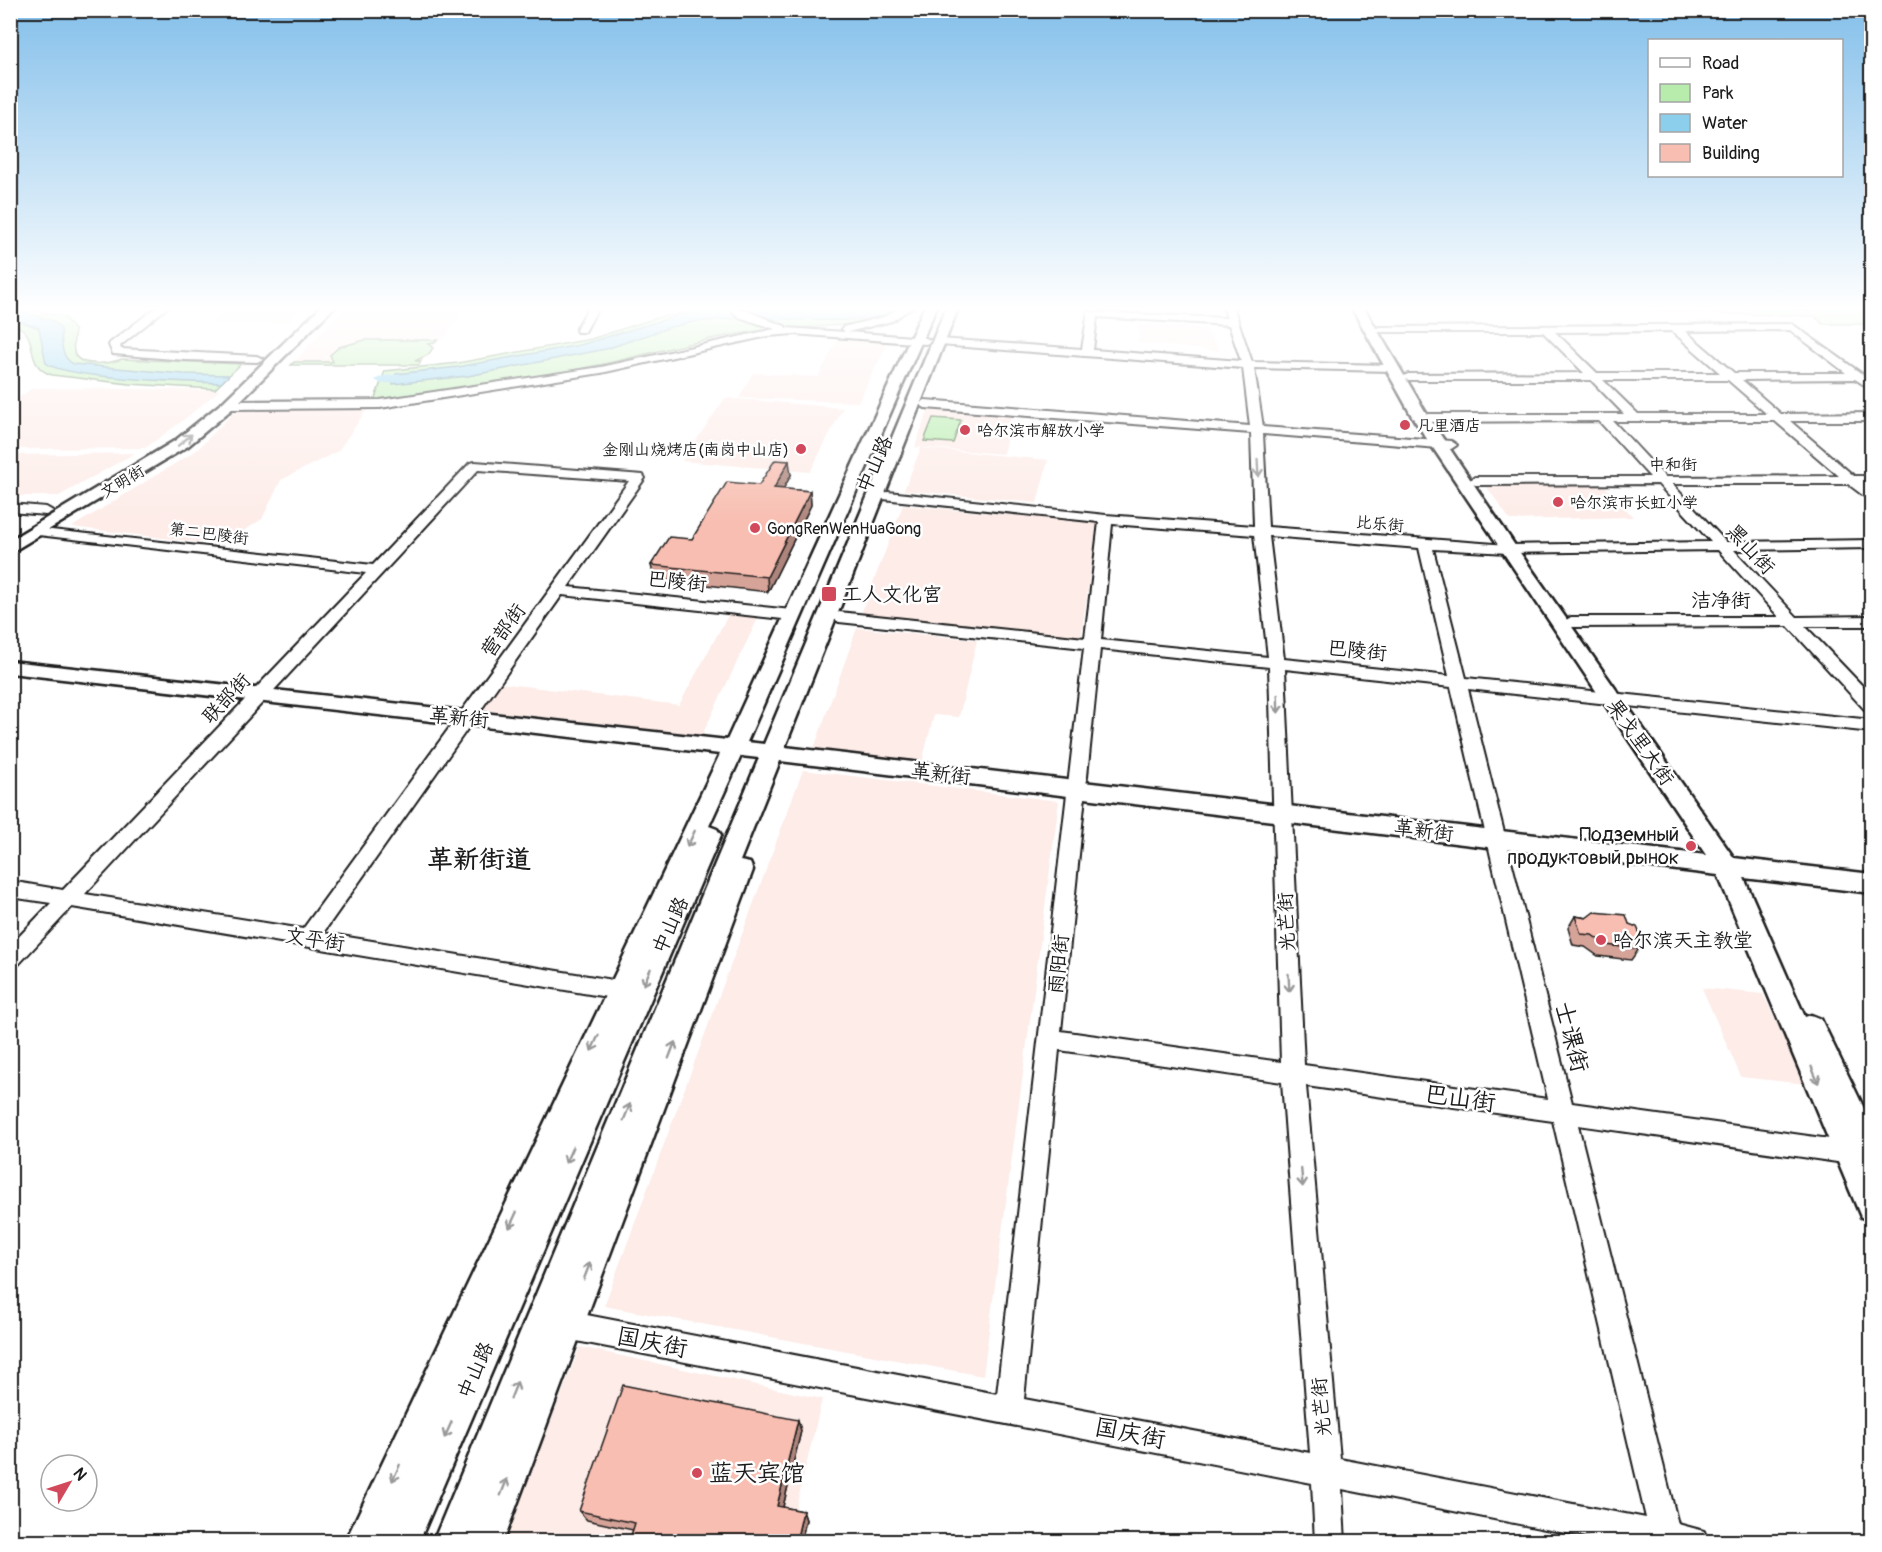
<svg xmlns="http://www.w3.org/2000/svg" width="1882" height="1552" viewBox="0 0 1882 1552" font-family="Pangolin,'LXGW WenKai TC',sans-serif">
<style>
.built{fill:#fdece8}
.green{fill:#b7ecad;stroke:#6a8464;stroke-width:1.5}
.water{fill:#8bcfec;stroke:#5f8799;stroke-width:1.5}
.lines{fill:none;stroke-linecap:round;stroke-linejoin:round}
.river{fill:#8bcfec;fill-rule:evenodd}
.minor-casing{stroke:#1c1c1c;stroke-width:4}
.major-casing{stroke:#1c1c1c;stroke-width:5}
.minor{fill:#fff;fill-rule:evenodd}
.major{fill:#fff;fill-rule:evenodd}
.wall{fill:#d5a398;stroke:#1c1c1c;stroke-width:1.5}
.shaded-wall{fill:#ae857c;stroke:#1c1c1c;stroke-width:1.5}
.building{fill:#f8beb1;stroke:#1c1c1c;stroke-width:1.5}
.oneway{stroke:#999}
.poi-dot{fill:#d1495b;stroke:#fff;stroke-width:2}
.labels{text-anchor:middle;stroke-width:5;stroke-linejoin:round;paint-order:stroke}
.far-poi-label{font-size:16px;fill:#1c1c1c;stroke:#fff;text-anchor:start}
.far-street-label{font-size:16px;fill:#1c1c1c;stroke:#fff}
.street-label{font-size:20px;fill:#1c1c1c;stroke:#fff}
.poi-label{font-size:20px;fill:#1c1c1c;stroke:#fff;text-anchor:start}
.near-street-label{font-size:24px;fill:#1c1c1c;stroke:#fff}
.near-poi-label{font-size:24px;fill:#1c1c1c;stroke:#fff;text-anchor:start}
.district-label{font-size:26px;font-weight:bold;fill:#1c1c1c;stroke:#fff}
</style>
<rect width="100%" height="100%" fill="#fff"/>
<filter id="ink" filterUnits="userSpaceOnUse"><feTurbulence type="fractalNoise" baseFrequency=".0167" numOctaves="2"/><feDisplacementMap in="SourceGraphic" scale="12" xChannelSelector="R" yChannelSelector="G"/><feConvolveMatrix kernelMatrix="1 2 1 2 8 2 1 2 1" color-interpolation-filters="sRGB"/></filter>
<g filter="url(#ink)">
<g class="built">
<polygon points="233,306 304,306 286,323 211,324"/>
<polygon points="346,306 465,306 445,338 435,343 432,351 419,365 291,365"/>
<polygon points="1139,325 1206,329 1220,351 1138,343"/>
<polygon points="838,339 888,342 858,402 739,398 753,373 818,377"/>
<polygon points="33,388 220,390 181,422 145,448 11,449 11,403"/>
<polygon points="725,398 843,408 810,472 682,461"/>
<polygon points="929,407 1012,413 1003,454 915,447"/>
<polygon points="238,408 368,408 338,451 281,480 262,519 222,545 72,527 197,450"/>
<polygon points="921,448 1048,460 1037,503 904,490"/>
<polygon points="135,453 59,496 11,496 11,455"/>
<polygon points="1603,484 1633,517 1510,520 1487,487"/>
<polygon points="903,505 1097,523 1081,637 861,614"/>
<polygon points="731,610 760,614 702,735 480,710 498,683 679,705"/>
<polygon points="857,628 977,640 959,717 934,715 921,766 812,754"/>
<polygon points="803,770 1059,801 983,1376 604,1306"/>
<polygon points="1702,988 1763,994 1806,1084 1741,1077"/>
<polygon points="580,1347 822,1399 788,1541 503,1542"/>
</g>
<g class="green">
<path d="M11,306L58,315L65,318L75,331C74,338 72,349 75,355C83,368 111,363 122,359L241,364L215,389L129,384L52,375C20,365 44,332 11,324Z"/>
<path d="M732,306L825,309L904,306C855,334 803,323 749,332C697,340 646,355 594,366C521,380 448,392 374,401L385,371L458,363L591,339L659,317Z"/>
<polygon points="1595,306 1698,306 1805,310 1810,313 1808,310 1871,309 1871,324 1823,324 1814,316 1728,314"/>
<polygon points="365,340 437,340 435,343 428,344 433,348 428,355 415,361 421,361 419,365 291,365 294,362 333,362 330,355 339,347"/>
<polygon points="933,418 961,420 953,443 924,441"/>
</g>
<g class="water">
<path d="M877,306H904C880,323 841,320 813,320L815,312H844Z"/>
<polygon points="1698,306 1871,306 1872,309 1766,310"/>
<path d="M10,308L53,321L61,329C62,343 60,356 73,364L183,374L229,375L221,383C190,382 65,379 46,363L39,328L11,318Z"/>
<polygon points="730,310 741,318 693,322 671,327 606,349 468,376 393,384 396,374 458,367 580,345 680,315"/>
<polygon points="741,310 806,311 804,320 755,318"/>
</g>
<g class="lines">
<g class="river">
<path d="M881,306H901L900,309C858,320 818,320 775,319L769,315L775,311H835Z"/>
<polygon points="425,372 432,376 430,379 382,384 375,380 382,376"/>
</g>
<defs>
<g id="minor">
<polygon points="158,306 169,306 120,346 121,349 257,356 263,359 257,362 185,360 113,354 109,345 110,343"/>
<polygon points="589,306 599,306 585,332 577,332 576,330"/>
<path d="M726,306C737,305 770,321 785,326L786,328L845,332L842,329L843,327L884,317L902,306H914L892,321L848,332L926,338L931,341L926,344L794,334L768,336L601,373L380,408L228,409L222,405L228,401L380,400L601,367L775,329L739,317Z"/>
<path d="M1223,306H1233L1252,362L1391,365L1397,368L1391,371L1254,368L1263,427L1451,441L1457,445L1451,449L1263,434L1268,527L1508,545L1711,542L1658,484L1475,485L1468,481L1475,477H1650L1599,421L1421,422L1415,418L1421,414H1624L1591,380H1408L1402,377L1408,374L1584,373L1543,332H1376V328L1380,327L1792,324L1872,381V390L1855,379L1742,380L1781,414L1872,413V421H1790L1854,476H1872V484H1864L1872,491V502L1848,484H1672L1726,542L1872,540V548L1734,550L1797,617L1872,616V626H1805L1872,696V712L1866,711L1788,626L1571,627L1563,622L1571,617H1779L1718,550L1508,553L1433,549L1466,678L1872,720V732L1468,689L1572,1103L1858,1143L1867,1146L1870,1154L1867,1162L1858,1165L1578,1125L1678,1524L1704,1531L1708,1542H1611L1342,1489L1345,1542H1315L1312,1483L566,1339L556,1335L552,1325L556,1315L566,1311L997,1394L1084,648L839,622L831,617L839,612L1085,638L1099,522L883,499L881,496L883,493L888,492L1106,515L1254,526L1251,433L925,408L919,404L925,400L1250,426L1243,368L940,345L935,342L940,339L1082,349L1088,312L1227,318ZM1097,317L1229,325L1241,361L1093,350ZM1790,330L1846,373H1734L1685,331ZM1672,331L1720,373H1597L1555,332ZM1603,380H1728L1767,414H1638ZM1613,421H1775L1839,476L1665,477ZM1112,524L1254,535L1268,657L1101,640ZM1269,536L1419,548L1449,676L1284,659ZM1100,649L1269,667L1281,1062L1061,1031ZM1285,669L1451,687L1548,1099L1304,1065ZM1059,1050L1282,1082L1310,1453L1024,1399ZM1306,1086L1553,1121L1646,1518L1340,1459Z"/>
<path d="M475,462L643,475L645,478L568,587L792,610L800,615L792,620L562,595L323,933L619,981L627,984L630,990L627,996L619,999L72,907L17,966L10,968V946L51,903L10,897V881L63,890L366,573L38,535L31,531L33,528L373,565L470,463ZM478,470L629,481L303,929L85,894Z"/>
<polygon points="10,504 46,507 53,511 46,515 10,512"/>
</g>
<g id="major">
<polygon points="322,306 335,306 233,408 188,446 10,553 10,540 176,440 223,402"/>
<polygon points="925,306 937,306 747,742 764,744 947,306 959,306 785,747 1706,855 1413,418 1351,306 1363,306 1429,418 1516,547 1734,858 1872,874 1872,893 1744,878 1805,1017 1811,1015 1821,1019 1872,1125 1872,1221 1861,1217 1718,875 780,761 740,861 750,863 753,870 503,1542 433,1542 759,758 741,756 709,826 717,829 721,835 419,1542 345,1542 720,754 10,673 10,661 727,740"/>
</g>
</defs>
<use href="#minor" class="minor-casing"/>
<use href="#major" class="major-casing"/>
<use href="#minor" class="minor"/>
<use href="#major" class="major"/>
</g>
<g class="wall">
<polygon points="791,475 783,489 810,491 811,505 768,592 654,579 651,565 692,539 759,485"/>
<polygon points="1575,916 1629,924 1641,936 1636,943 1639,949 1631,960 1598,956 1585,947 1573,945 1568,928"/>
<polygon points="798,1420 801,1431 783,1507 803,1511 806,1520 801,1542 629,1542 633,1530 587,1520 579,1511"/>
</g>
<g class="shaded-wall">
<polygon points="789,461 791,475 776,502 774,488"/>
<polygon points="810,491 811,505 768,592 767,577"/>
<polygon points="798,1420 801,1431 781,1515 777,1506"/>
<polygon points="803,1511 806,1520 801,1542 796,1542"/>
</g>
<g class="building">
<polygon points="775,460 789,461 774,488 810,491 767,577 651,565 669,537 692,539 727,482 759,485"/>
<polygon points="1594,912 1626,915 1629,924 1637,927 1641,936 1636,942 1639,949 1606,945 1592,935 1581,934 1575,916 1586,918"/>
<polygon points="623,1385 798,1420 777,1506 803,1511 796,1542 629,1542 635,1523 579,1511"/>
</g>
<defs><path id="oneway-shaft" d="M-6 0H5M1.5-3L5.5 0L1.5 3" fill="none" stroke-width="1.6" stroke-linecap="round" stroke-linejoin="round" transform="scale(1.5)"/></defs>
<g class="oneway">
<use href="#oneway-shaft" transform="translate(185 440) rotate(-39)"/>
<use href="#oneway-shaft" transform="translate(1258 468) rotate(87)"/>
<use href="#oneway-shaft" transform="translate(1278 704) rotate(88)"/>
<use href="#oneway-shaft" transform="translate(691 839) rotate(115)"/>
<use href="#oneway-shaft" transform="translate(647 977) rotate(114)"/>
<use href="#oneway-shaft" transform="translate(1289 983) rotate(87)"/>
<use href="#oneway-shaft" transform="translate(595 1043) rotate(115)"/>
<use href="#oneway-shaft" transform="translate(672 1050) rotate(-69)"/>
<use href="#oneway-shaft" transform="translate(1815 1075) rotate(67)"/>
<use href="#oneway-shaft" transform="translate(627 1112) rotate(-68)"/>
<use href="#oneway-shaft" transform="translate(569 1155) rotate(114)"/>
<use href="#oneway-shaft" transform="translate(1302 1178) rotate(85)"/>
<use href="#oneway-shaft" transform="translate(513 1220) rotate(115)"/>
<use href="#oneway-shaft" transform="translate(587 1271) rotate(-69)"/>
<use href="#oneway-shaft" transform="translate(514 1390) rotate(-68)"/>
<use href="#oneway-shaft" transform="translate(448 1430) rotate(114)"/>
<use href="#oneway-shaft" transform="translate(396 1473) rotate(115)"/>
<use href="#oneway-shaft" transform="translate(504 1487) rotate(-69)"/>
</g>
</g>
<linearGradient id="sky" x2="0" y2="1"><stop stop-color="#83bfea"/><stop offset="0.59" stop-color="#fff"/><stop offset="1" stop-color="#fff" stop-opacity="0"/></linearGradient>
<rect width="1882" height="523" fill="url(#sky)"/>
<g class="poi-dot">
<circle cx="1405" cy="425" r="6"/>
<circle cx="965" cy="430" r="6"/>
<circle cx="801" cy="449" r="6"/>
<circle cx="1558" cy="502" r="6"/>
<circle cx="755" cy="528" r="6"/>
<rect x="821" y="586" width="16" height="16" rx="3"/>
<circle cx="1691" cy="846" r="6"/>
<circle cx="1601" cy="940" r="6"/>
<circle cx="697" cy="1473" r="6"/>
</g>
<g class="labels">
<g class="far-poi-label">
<text x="1417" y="431">凡里酒店</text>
<text x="977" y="436">哈尔滨市解放小学</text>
<text x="789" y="455" text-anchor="end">金刚山烧烤店(南岗中山店)</text>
<text x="1570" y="508">哈尔滨市长虹小学</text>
<text x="767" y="534">GongRenWenHuaGong</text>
</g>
<g class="far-street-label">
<text x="1673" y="470">中和街</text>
<text transform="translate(122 481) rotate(-31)" y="6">文明街</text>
<text transform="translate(1380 523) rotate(5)" y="6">比乐街</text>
<text transform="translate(209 533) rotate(7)" y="6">第二巴陵街</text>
</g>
<g class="street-label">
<text transform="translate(874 464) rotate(-66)" y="7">中山路</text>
<text transform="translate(1751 549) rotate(47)" y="7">黑山街</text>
<text transform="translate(677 581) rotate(6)" y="7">巴陵街</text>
<text x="1721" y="607">洁净街</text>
<text transform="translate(503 630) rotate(-54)" y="7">营部街</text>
<text transform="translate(1357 650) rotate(6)" y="7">巴陵街</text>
<text transform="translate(226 698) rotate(-47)" y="7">联部街</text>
<text transform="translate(459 717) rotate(6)" y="7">革新街</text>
<text transform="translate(1641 742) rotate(55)" y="7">果戈里大街</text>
<text transform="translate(941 773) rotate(7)" y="7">革新街</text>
<text transform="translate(1424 830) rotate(7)" y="7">革新街</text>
<text transform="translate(1286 922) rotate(-93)" y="7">光芒街</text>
<text transform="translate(670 925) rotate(-66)" y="7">中山路</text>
<text transform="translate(315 939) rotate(9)" y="7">文平街</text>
<text transform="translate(1058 964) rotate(-84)" y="7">雨阳街</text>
<text transform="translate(475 1370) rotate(-66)" y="7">中山路</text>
<text transform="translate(1321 1407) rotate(-95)" y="7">光芒街</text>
</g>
<g class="poi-label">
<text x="842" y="601">工人文化宫</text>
<text x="1679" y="841" text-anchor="end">Подземный<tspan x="1679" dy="23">продуктовый рынок</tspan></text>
<text x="1613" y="947">哈尔滨天主教堂</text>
</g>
<g class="near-street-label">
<text transform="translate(1572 1037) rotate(76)" y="8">士课街</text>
<text transform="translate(1460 1098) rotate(8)" y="8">巴山街</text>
<text transform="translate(652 1342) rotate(11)" y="8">国庆街</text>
<text transform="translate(1130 1433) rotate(11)" y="8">国庆街</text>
</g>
<g class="near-poi-label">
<text x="709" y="1481">蓝天宾馆</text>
</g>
<g class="district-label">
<text x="479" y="868">革新街道</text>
</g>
</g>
<rect width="1882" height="1552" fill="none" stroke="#fff" stroke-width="36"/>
<rect x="18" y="18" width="1846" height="1516" fill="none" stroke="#1c1c1c" stroke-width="2" filter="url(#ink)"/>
<rect x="1648" y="39" width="195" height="138" fill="#ffffff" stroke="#a4a4a4" stroke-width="1.5"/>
<rect x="1660" y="58" width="30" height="9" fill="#ffffff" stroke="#a4a4a4" stroke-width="1.5"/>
<text x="1702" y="69" font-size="18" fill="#1c1c1c">Road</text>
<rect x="1660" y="84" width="30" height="18" fill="#b7ecad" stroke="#a4a4a4" stroke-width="1.5"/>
<text x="1702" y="99" font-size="18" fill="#1c1c1c">Park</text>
<rect x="1660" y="114" width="30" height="18" fill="#8bcfec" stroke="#a4a4a4" stroke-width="1.5"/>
<text x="1702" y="129" font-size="18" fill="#1c1c1c">Water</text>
<rect x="1660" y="144" width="30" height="18" fill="#f8beb1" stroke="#a4a4a4" stroke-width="1.5"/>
<text x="1702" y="159" font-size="18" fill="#1c1c1c">Building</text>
<g transform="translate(69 1483) rotate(51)"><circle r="28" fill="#ffffff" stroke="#a4a4a4" stroke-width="1.5"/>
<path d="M0-4.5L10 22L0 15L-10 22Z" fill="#d1495b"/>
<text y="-9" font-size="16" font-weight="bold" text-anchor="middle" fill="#1c1c1c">N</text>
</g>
</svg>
